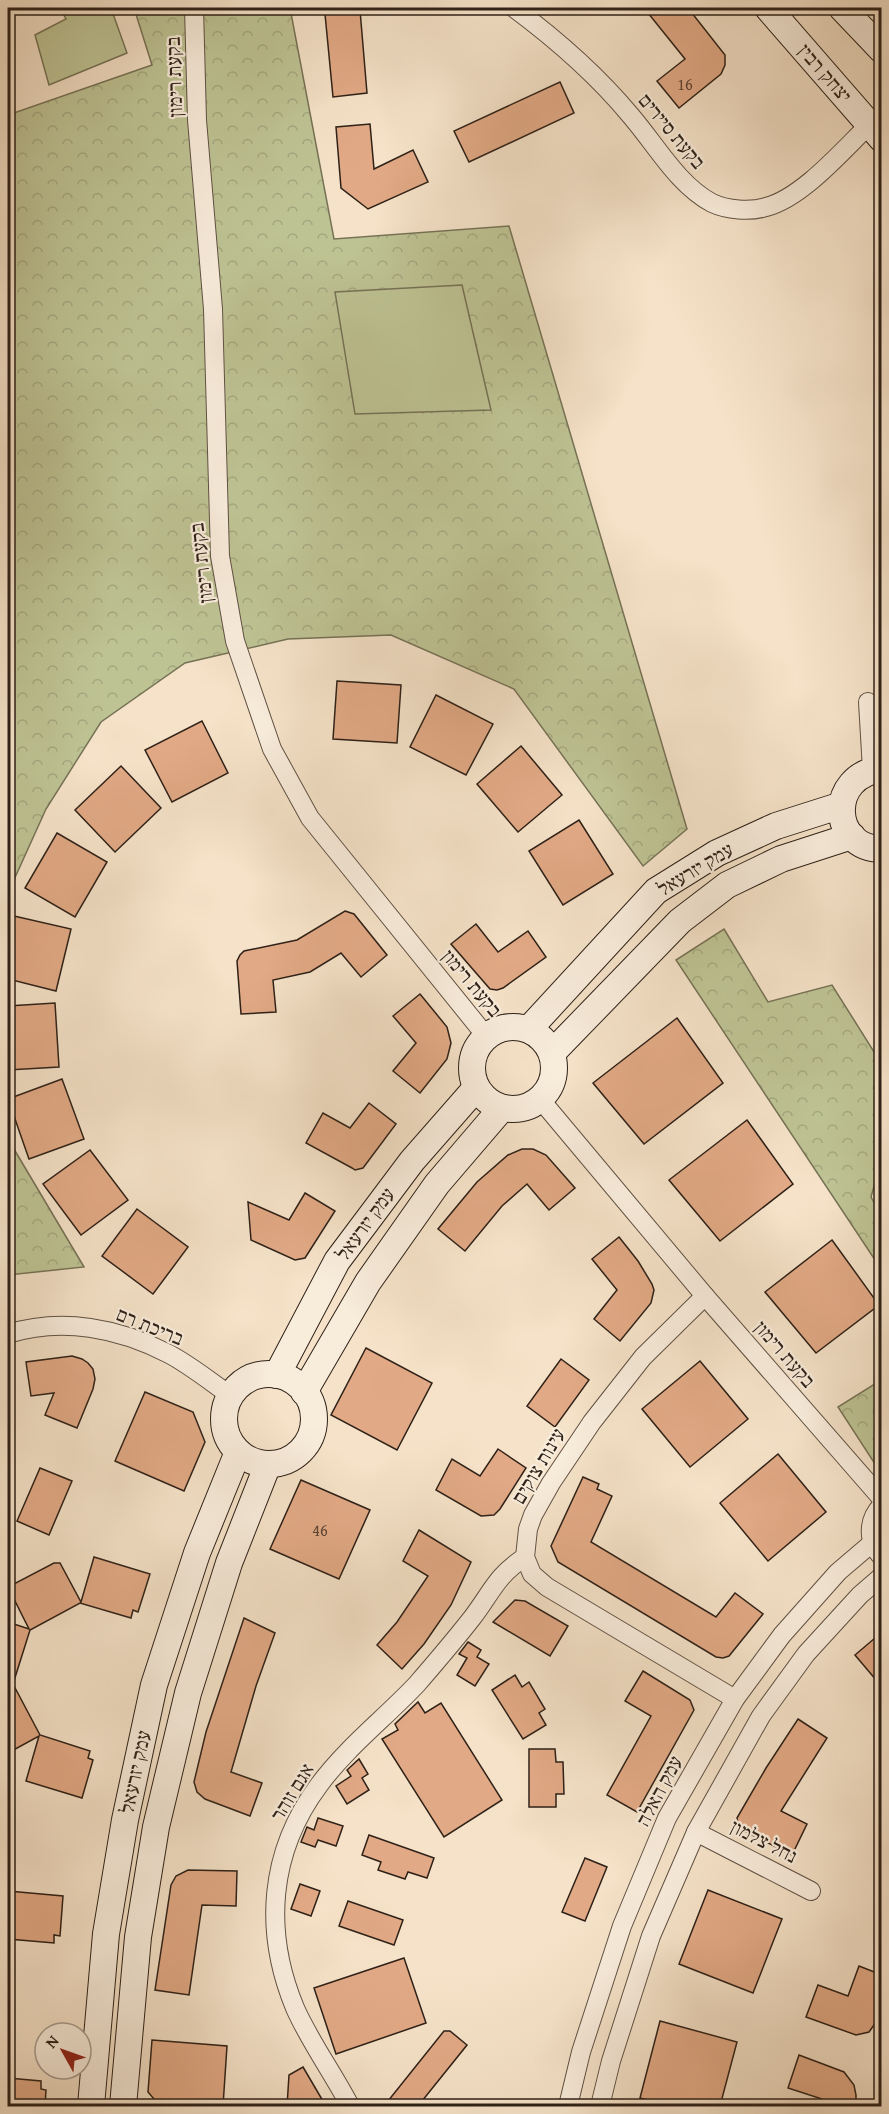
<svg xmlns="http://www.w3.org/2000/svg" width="889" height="2114" viewBox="0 0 889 2114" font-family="'Gentium Book Plus','Frank Ruhl Libre',serif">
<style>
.park{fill:url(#park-crowns);stroke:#767256;stroke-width:1.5}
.pitch{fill:#bec394;stroke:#767256;stroke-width:1.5}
.building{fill:#e1a985;stroke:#2e2118;stroke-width:1.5}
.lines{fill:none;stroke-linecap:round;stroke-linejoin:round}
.minor-casing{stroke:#605144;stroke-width:20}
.secondary-casing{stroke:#2e2118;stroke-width:28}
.minor{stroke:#f8ecdb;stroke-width:18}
.secondary{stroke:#f8ecdb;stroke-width:26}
.labels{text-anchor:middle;stroke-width:4.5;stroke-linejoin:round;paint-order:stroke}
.number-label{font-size:16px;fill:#5b4333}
.street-label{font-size:20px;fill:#2e2118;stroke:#f8ecdb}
</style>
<defs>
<pattern id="park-crowns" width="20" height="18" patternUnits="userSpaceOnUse" patternTransform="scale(1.5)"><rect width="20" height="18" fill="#bec394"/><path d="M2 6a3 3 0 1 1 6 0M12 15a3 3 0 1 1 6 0" fill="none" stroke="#a4a77f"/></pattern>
</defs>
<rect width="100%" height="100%" fill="#f5e2c8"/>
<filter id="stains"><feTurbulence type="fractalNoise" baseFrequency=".00333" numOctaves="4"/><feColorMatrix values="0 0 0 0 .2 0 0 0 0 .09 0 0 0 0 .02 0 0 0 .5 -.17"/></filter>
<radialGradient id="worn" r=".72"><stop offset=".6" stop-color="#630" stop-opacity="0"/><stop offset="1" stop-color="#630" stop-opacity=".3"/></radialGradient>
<g class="park">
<polygon points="134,8 290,8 334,239 509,226 687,829 643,866 514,689 391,635 288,639 185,663 101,722 46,809 8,893 8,115 152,65"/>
<polygon points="724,929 768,1002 832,985 881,1063 881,1170 877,1176 871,1197 881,1215 881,1269 676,960"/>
<polygon points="8,1139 84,1267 8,1275"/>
<polygon points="881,1380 881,1467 875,1464 838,1407"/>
</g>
<g class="pitch">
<polygon points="60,8 111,8 127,53 49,85 35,35 66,19"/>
<polygon points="462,285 491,410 355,414 335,292"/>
</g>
<g class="building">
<polygon points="329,8 343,8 344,12 360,10 367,93 333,97 325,14 329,13"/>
<polygon points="644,8 688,8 725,55 725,65 721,74 679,108 657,81 685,59"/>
<polygon points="560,82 574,113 469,162 454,131"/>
<polygon points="370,124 374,169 413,150 428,182 368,209 341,188 336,127"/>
<polygon points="337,681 401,685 397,743 333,739"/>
<polygon points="436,695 493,724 466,775 410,747"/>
<polygon points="202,721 228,773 172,802 145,750"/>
<polygon points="521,746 562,795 518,832 477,784"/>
<polygon points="121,766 161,808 115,852 75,810"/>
<polygon points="579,820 613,874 563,905 529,851"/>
<polygon points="57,833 107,862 75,917 25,888"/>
<polygon points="345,911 354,914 387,955 361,977 341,953 310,972 273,980 276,1012 241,1014 237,961 240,955 244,951 297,940"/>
<polygon points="14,916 71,929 56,991 8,979 8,944"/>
<polygon points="476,924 498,952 528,931 546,957 503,988 497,990 490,989 451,944"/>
<polygon points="420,994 447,1027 451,1043 447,1059 420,1093 393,1071 416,1043 393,1016"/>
<polygon points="55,1003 59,1067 8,1070 8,1006"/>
<polygon points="677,1018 723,1083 644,1144 593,1083"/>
<polygon points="62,1079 84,1139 29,1159 8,1099"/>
<polygon points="369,1103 396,1124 363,1168 355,1170 352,1168 306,1143 323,1113 350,1128"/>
<polygon points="747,1120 793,1184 720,1241 669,1180"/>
<polygon points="522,1149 533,1149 546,1155 575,1188 549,1210 527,1184 502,1206 465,1251 438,1229 477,1182 508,1155"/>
<polygon points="90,1150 128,1200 81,1235 43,1184"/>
<polygon points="305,1193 335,1211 305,1258 295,1260 251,1240 248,1202 289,1220"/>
<polygon points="137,1209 188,1247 153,1294 102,1256"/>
<polygon points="619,1237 638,1261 652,1284 654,1290 651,1303 620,1341 594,1319 617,1290 592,1259"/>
<polygon points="832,1240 879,1305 816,1353 765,1292"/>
<polygon points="366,1348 432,1383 397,1450 331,1415"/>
<polygon points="72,1356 82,1359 88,1363 93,1369 95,1379 93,1389 77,1428 45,1415 54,1393 31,1396 26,1362"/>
<polygon points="561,1359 589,1380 555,1427 527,1406"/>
<polygon points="700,1361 748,1419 690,1467 642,1409"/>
<polygon points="145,1392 193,1412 205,1442 184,1491 115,1461"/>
<polygon points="498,1449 526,1468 500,1509 494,1515 481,1516 436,1490 452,1459 480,1476"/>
<polygon points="778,1454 826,1512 768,1561 720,1503"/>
<polygon points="40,1468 72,1481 49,1535 17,1521"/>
<polygon points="583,1477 599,1484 597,1489 612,1496 591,1542 716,1617 735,1593 763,1614 729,1656 723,1658 716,1657 558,1562 551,1546"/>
<polygon points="301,1480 370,1510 339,1579 270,1549"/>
<polygon points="419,1530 471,1562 451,1605 424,1644 402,1669 377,1645 397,1622 428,1576 403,1561"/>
<polygon points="94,1557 150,1574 138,1612 133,1610 131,1618 80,1603 30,1630 13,1684 40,1735 90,1751 88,1758 93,1760 82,1798 26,1781 39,1736 8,1753 8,1622 29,1629 8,1587 54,1563 60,1563 81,1602"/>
<polygon points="515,1600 525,1601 568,1626 550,1656 493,1622"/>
<polygon points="244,1618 275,1633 256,1686 231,1772 262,1783 250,1816 205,1799 197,1792 194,1782 206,1732"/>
<polygon points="882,1632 882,1687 855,1655"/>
<polygon points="468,1642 481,1650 477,1657 489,1664 475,1686 457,1675 467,1658 459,1654"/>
<polygon points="643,1671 690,1700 694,1710 637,1812 607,1795 651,1716 625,1701"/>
<polygon points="515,1675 522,1687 529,1682 545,1709 539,1713 546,1725 523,1739 492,1690"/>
<polygon points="418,1702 425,1713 441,1703 502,1800 444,1837 382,1739 398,1730 395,1724"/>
<polygon points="798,1719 827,1738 781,1811 807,1824 792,1855 742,1830 738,1824 737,1818 766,1768"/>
<polygon points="529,1749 555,1749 556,1762 563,1762 564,1794 556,1794 556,1807 529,1807"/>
<polygon points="359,1759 368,1774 362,1778 369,1790 347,1804 336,1786 351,1776 347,1770"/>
<polygon points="318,1818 343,1826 336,1846 318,1840 315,1847 301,1842 307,1827 314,1830"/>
<polygon points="369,1835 434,1858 427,1878 408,1872 405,1879 378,1870 381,1862 362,1855"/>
<polygon points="585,1858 607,1867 585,1921 562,1912"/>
<polygon points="188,1870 237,1871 236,1906 202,1905 189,1995 155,1990 171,1885 176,1876"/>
<polygon points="300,1884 320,1891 311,1916 291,1909"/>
<polygon points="708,1890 782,1919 753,1993 679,1964"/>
<polygon points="8,1891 63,1896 60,1936 54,1935 54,1943 8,1939"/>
<polygon points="348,1901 403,1920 394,1945 339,1926"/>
<polygon points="404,1958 426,2023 336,2054 314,1988"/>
<polygon points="859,1966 882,1975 882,2005 874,2025 869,2032 856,2035 806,2017 818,1985 848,1996"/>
<polygon points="660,2021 737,2042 720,2106 672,2106 640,2098"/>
<polygon points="444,2031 450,2031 467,2045 418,2106 384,2106"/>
<polygon points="152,2040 227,2046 223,2106 160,2106 148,2092"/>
<polygon points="799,2055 844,2072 854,2085 856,2095 856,2106 821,2106 822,2099 788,2088"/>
<polygon points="303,2067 320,2096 326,2106 287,2106 289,2075"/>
<polygon points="8,2078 41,2081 41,2089 46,2090 45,2106 8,2106"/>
</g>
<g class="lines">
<defs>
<g id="minor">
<polyline points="194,8 197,120 213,309 220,556 235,641 272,749 310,818 486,1036"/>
<path d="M514,8C557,40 597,75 631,116C656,145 678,185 712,203C727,210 750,212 766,207C802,198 843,150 869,125"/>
<polyline points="868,702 872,770"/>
<polyline points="540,1099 705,1296 882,1499"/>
<polyline points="705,1296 643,1357 592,1422 551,1483 533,1515 528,1529 525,1557 532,1574 547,1587 735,1699"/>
<path d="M8,1334C62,1317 119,1328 169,1354C190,1365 211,1382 231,1396"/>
<path d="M882,1505C867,1520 867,1542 882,1557"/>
<polyline points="696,1832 811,1891"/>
<path d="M350,2106C333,2073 310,2042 295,2008C263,1931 269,1852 319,1785C347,1747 385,1718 417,1684C436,1662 454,1641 472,1618C492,1592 496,1576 525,1557"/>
<polyline points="568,2106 581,2052 622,1926 667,1818 735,1699 782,1635 838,1572 872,1543"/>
<polyline points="600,2106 611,2061 651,1936 696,1832 761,1716 806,1654 860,1595 882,1576"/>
</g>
<g id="secondary">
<polyline points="768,8 882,139"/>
<polyline points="842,8 882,50"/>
<path d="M882,769C827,775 830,849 882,849"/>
<circle cx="513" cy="1068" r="41"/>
<polyline points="529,1029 656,891 717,853 776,826 842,805"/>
<polyline points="552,1053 680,921 727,885 781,859 852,836"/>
<circle cx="269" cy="1419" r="45"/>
<polyline points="277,1375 337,1261 412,1161 476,1088"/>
<polyline points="304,1392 368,1282 437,1184 502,1108"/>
<polyline points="91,2106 106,1934 125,1820 154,1685 197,1553 238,1452"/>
<polyline points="123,2106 138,1937 156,1827 188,1693 229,1563 268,1464"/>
</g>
</defs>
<use href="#minor" class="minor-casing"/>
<use href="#secondary" class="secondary-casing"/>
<use href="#minor" class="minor"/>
<use href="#secondary" class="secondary"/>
</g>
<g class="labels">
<g class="number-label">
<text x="685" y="90">16</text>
<text x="320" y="1536">46</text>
</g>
<g class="street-label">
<text transform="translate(825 73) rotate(49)" y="7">יצחק רבין</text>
<text transform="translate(174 77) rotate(-92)" y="7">בקעת רימון</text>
<text transform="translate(672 131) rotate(50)" y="7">בקעת סיירים</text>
<text transform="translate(201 563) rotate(-97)" y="7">בקעת רימון</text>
<text transform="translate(695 869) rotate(-31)" y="7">עמק יזרעאל</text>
<text transform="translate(472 983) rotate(50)" y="7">בקעת רימון</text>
<text transform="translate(365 1224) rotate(-54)" y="7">עמק יזרעאל</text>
<text transform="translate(150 1326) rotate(22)" y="7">בריכת רם</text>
<text transform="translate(785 1354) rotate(49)" y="7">בקעת רימון</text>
<text transform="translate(538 1466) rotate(-59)" y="7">עינות צוקים</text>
<text transform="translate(135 1772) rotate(-78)" y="7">עמק יזרעאל</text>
<text transform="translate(659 1791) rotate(-62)" y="7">עמק האלה</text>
<text transform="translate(292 1792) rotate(-58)" y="7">אגם זוהר</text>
<text transform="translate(764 1841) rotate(27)" y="7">נחל צלמון</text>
</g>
</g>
<rect width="889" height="2114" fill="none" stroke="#f5e2c8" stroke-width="30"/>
<rect x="9" y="9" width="871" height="2096" fill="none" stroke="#2e2118" stroke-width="3"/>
<rect x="15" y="15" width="859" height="2084" fill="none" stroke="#2e2118" stroke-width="1.5"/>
<g transform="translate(63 2051) rotate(310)"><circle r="28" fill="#f8ecdb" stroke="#a79b8d" stroke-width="1.5"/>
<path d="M0-4.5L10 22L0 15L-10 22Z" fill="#8f2418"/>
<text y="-9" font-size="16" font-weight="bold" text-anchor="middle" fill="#2e2118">N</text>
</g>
<rect width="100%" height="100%" filter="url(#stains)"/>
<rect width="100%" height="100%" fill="url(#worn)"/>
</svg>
